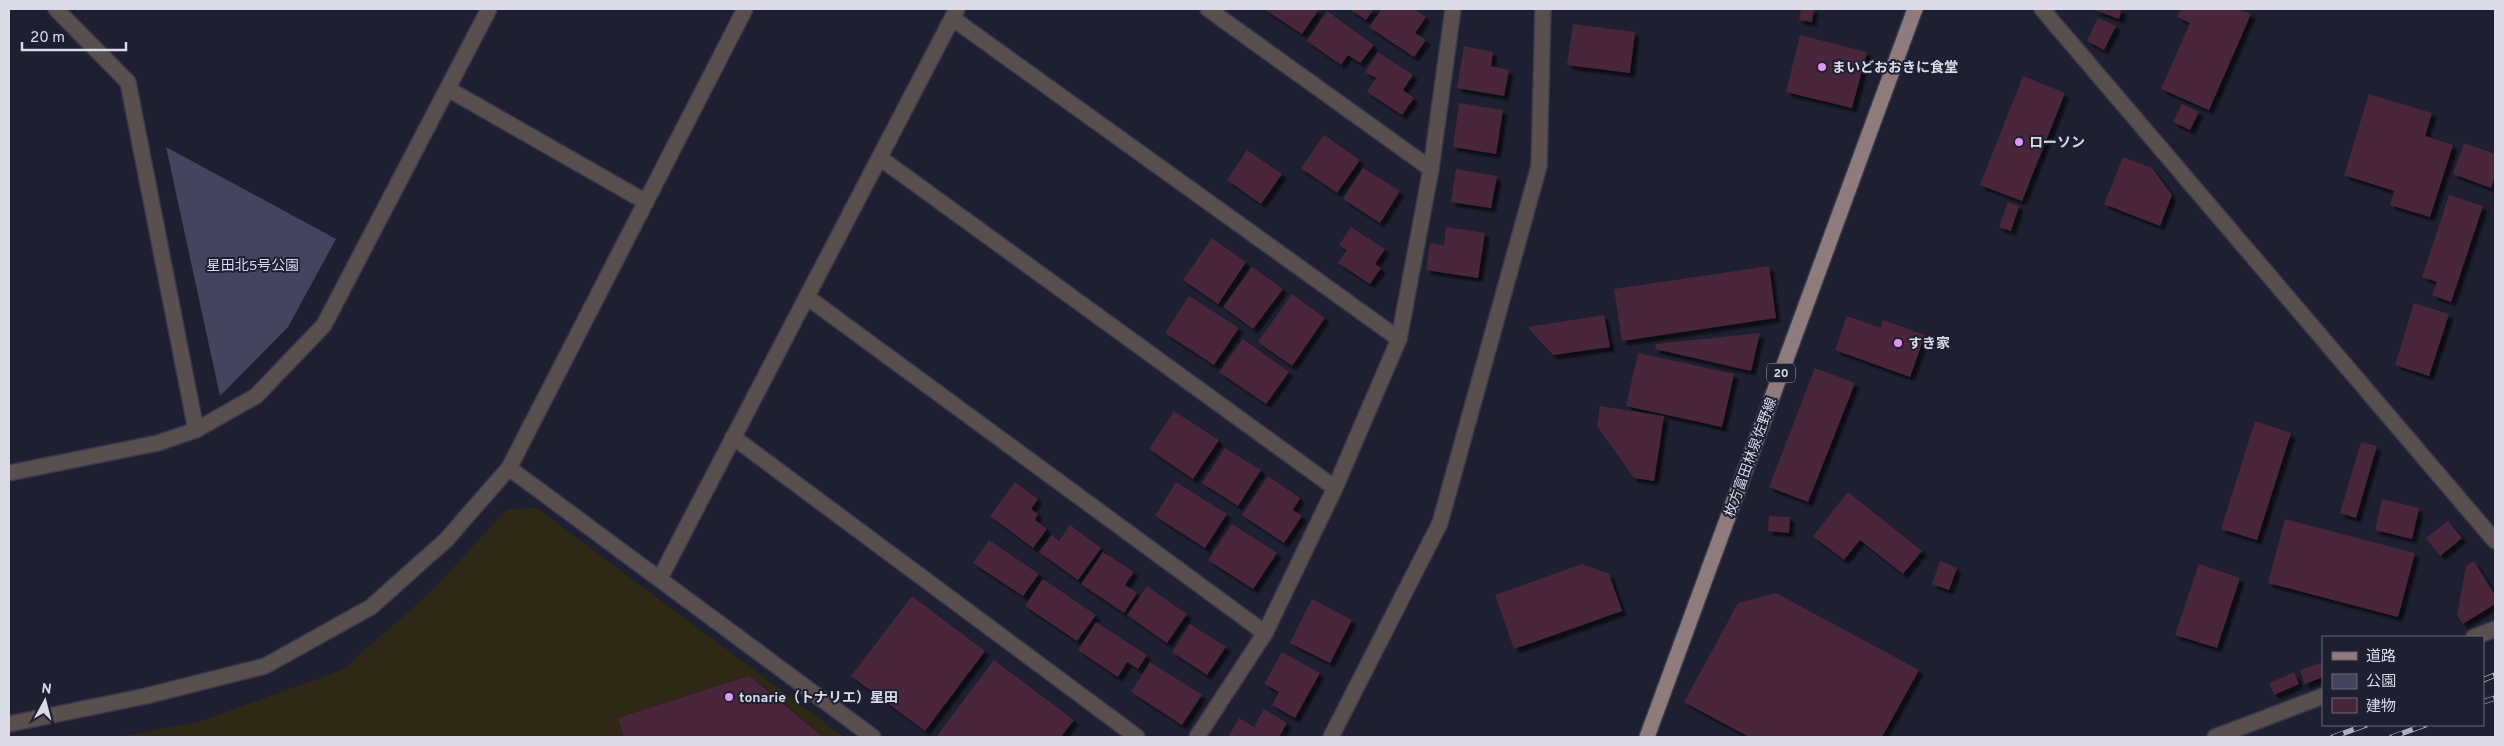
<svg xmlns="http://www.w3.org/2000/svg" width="2504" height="746" viewBox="0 0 2504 746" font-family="Overpass,'Noto Sans JP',sans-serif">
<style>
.commercial{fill:#2f2817}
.green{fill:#43455f}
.building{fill:#48263a;filter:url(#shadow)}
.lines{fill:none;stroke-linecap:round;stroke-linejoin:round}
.minor-casing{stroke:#38394a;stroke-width:18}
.major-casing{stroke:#38394a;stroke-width:18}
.minor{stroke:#594f4f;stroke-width:15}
.major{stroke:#907b7c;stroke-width:15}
.rail-casing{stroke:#afb0bd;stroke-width:5.5}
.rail{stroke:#1e1f30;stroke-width:4;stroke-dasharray:11;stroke-linecap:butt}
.poi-dot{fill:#dc99f4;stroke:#1e1f30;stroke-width:2}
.labels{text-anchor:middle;stroke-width:4;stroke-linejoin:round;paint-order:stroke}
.shield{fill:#1e1f30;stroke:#a2a3b0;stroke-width:1}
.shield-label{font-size:12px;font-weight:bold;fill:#dadbe7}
.poi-label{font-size:14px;font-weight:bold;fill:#dadbe7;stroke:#1e1f30;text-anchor:start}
.park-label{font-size:14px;fill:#dadcf6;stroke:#1e1f30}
.street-label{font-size:14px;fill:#dadbe7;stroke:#1e1f30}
</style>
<defs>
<filter id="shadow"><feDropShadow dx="4.5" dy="4.5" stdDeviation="1" flood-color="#0009"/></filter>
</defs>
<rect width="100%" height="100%" fill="#1e1f30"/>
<polygon class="commercial" points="537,508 844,737 120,737 201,721 342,670 432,591 507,509"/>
<polygon class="green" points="166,147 336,239 288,327 220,396"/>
<g class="building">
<polygon points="1264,9 1319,9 1302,34"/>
<polygon points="1349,9 1374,9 1366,20"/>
<polygon points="1382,9 1414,9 1426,17 1415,33 1426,40 1414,57 1369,27"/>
<polygon points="1801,9 1814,9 1812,22 1799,20"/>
<polygon points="2092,9 2122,9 2119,19"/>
<polygon points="2181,9 2238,9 2251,14 2209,110 2161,89 2190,23 2177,17"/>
<polygon points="1327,11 1374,45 1360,63 1348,55 1341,65 1307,41"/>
<polygon points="2098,18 2116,26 2104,50 2087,41"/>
<polygon points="1573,24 1635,32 1630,73 1567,65"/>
<polygon points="1800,35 1867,52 1852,108 1786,92"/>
<polygon points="1464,46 1493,52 1491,66 1509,70 1504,96 1457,88"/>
<polygon points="1378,52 1413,75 1403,90 1414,98 1402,115 1367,92 1376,78 1365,72"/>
<polygon points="2023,76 2065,93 2022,201 1980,185"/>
<polygon points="2369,94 2432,113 2425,136 2453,145 2430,217 2390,205 2394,191 2344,175"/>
<polygon points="1459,103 1503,110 1496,154 1453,147"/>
<polygon points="2182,104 2199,112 2190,130 2173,122"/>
<polygon points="1324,135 1360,160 1337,193 1301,168"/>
<polygon points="2464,143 2495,154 2495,176 2491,188 2453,174"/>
<polygon points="1247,150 1282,174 1261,204 1227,180"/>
<polygon points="2123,157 2152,168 2172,195 2160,226 2104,204"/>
<polygon points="1363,168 1400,191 1380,223 1343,199"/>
<polygon points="1456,169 1497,176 1491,208 1451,202"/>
<polygon points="2449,195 2483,206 2451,302 2432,295 2437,282 2422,277"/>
<polygon points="2008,202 2019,206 2011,231 1999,227"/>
<polygon points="1351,227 1385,249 1375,264 1381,268 1370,284 1338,263 1347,250 1339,245"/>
<polygon points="1446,227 1485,233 1478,278 1426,270 1430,243 1444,245"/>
<polygon points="1212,238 1246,262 1218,304 1183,280"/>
<polygon points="1769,266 1776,318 1622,341 1614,289"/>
<polygon points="1252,267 1283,289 1253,329 1223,307"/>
<polygon points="1292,294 1325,318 1292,366 1258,342"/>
<polygon points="1189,296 1239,328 1214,365 1165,333"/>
<polygon points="2414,303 2449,314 2429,376 2395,365"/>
<polygon points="1604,315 1610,347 1553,355 1527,327"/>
<polygon points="1847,316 1881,328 1883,320 1925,335 1910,377 1835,350"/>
<polygon points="1760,333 1751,371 1655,349 1656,344"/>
<polygon points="1243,339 1289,372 1266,404 1219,372"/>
<polygon points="1638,353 1734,374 1722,427 1626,406"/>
<polygon points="1815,368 1855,383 1808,502 1769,487"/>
<polygon points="1600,406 1664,416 1654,481 1634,478 1597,426"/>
<polygon points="1174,411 1219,440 1193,479 1149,449"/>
<polygon points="2255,421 2291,433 2257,540 2221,529"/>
<polygon points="2361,442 2377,446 2356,518 2340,513"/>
<polygon points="1225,448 1261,470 1238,506 1202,483"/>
<polygon points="1268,476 1300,498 1293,510 1302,516 1284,543 1242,515"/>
<polygon points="1015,482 1038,499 1031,509 1038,514 1035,520 1047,529 1033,548 990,516"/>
<polygon points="1176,482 1227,514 1205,548 1155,516"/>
<polygon points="1848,492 1922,551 1903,574 1860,540 1844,560 1813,536"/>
<polygon points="2382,499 2419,508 2412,539 2375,530"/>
<polygon points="1769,516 1790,517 1789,533 1768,531"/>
<polygon points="2285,519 2415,553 2398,617 2268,583"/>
<polygon points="2448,521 2462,538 2440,556 2426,538"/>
<polygon points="1232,524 1277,553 1253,589 1208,560"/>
<polygon points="1070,525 1101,548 1078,580 1039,552 1052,535 1059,541"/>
<polygon points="989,540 1039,574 1023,596 973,563"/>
<polygon points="1103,552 1134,572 1125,585 1137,593 1124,613 1081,584"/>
<polygon points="1940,561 1957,568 1949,590 1932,584"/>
<polygon points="2474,561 2495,595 2495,604 2463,624 2457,615 2466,566"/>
<polygon points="1582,564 1609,574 1622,611 1514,649 1495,595"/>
<polygon points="2199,564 2240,578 2217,648 2175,635"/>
<polygon points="1043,579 1096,615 1077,641 1025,606"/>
<polygon points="1147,586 1187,614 1167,643 1127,615"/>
<polygon points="1776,593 1919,670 1882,737 1749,737 1684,702 1738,603"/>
<polygon points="912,596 985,651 925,731 851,676"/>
<polygon points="1312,599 1352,620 1330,663 1290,643"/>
<polygon points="1096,622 1147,655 1138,669 1127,662 1118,677 1078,650"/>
<polygon points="1190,624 1226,647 1207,675 1172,652"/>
<polygon points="1282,652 1320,673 1295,718 1272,705 1279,692 1264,684"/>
<polygon points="994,660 1074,720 1061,737 936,737"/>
<polygon points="1150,662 1202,695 1182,725 1131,692"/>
<polygon points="2323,662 2323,677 2305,684 2300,670"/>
<polygon points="2294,672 2299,684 2274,695 2269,683"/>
<polygon points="749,676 823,737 624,737 618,718"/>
<polygon points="1264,709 1287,723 1279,737 1228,737 1239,718 1254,727"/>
</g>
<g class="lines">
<defs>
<g id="minor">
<polyline points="56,9 128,82 196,430"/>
<polyline points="1208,9 1431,169"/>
<polyline points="2042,9 2495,541"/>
<polyline points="952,18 1399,339"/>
<polyline points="448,89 646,202"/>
<polyline points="880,158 1335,488"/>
<polyline points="807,297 1265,633"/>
<polyline points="733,437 1137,737"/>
<polyline points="509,468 873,737"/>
<polyline points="9,473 158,443 196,430 256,396 324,325 489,9"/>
<polyline points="660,578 957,9"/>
<polyline points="2474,637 2495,629"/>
<polyline points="9,724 146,696 265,666 371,607 446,540 509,468 745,9"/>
<polyline points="1197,737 1265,633 1335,488 1399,339 1431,169 1453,9"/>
<polyline points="1331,737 1440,523 1539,166 1543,9"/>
<polyline points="2215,737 2323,696"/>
</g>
<polyline id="major" points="1647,737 1915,9"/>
</defs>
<use href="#minor" class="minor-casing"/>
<use href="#major" class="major-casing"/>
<use href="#minor" class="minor"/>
<use href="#major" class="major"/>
<defs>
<g id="rail">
<polyline points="2483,680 2495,675"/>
<polyline points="2483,702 2495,698"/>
<polyline points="2333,737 2366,725"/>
<polyline points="2392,737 2425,725"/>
</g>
</defs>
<use href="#rail" class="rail-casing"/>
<use href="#rail" class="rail"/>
</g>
<g class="poi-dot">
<circle cx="1822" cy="67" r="5"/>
<circle cx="2019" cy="142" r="5"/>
<circle cx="1898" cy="343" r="5"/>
<circle cx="729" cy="697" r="5"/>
</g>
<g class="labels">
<rect class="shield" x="1767" y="363.5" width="28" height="19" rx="4"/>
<g class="shield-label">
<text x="1781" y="377">20</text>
</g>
<g class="poi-label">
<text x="1832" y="72">まいどおおきに食堂</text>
<text x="2029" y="147">ローソン</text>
<text x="1908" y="348">すき家</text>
<text x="739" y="702">tonarie（トナリエ）星田</text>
</g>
<g class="park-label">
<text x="253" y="270">星田北5号公園</text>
</g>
<g class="street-label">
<text transform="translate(1750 457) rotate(-70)" y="5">枚方富田林泉佐野線</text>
</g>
</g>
<rect width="2504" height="746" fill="none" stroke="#dadbe7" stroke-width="20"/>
<rect x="2322" y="636" width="162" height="90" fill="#1e1f30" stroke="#696a79"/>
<rect x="2332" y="652" width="25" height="8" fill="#907b7c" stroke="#696a79"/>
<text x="2366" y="661" font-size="15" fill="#dadbe7">道路</text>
<rect x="2332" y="674" width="25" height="15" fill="#43455f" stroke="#696a79"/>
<text x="2366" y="686" font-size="15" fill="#dadbe7">公園</text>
<rect x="2332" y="698" width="25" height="15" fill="#48263a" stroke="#696a79"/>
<text x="2366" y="711" font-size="15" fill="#dadbe7">建物</text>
<g transform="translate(45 701) rotate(7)" stroke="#1e1f30" stroke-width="4" paint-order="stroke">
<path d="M0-4L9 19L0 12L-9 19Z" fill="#dadbe7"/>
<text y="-8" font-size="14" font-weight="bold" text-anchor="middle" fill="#dadbe7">N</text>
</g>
<path d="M22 42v8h104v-8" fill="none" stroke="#dadbe7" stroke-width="2.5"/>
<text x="30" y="42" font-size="15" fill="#dadbe7" stroke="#1e1f30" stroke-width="4" paint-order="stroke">20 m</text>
</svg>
